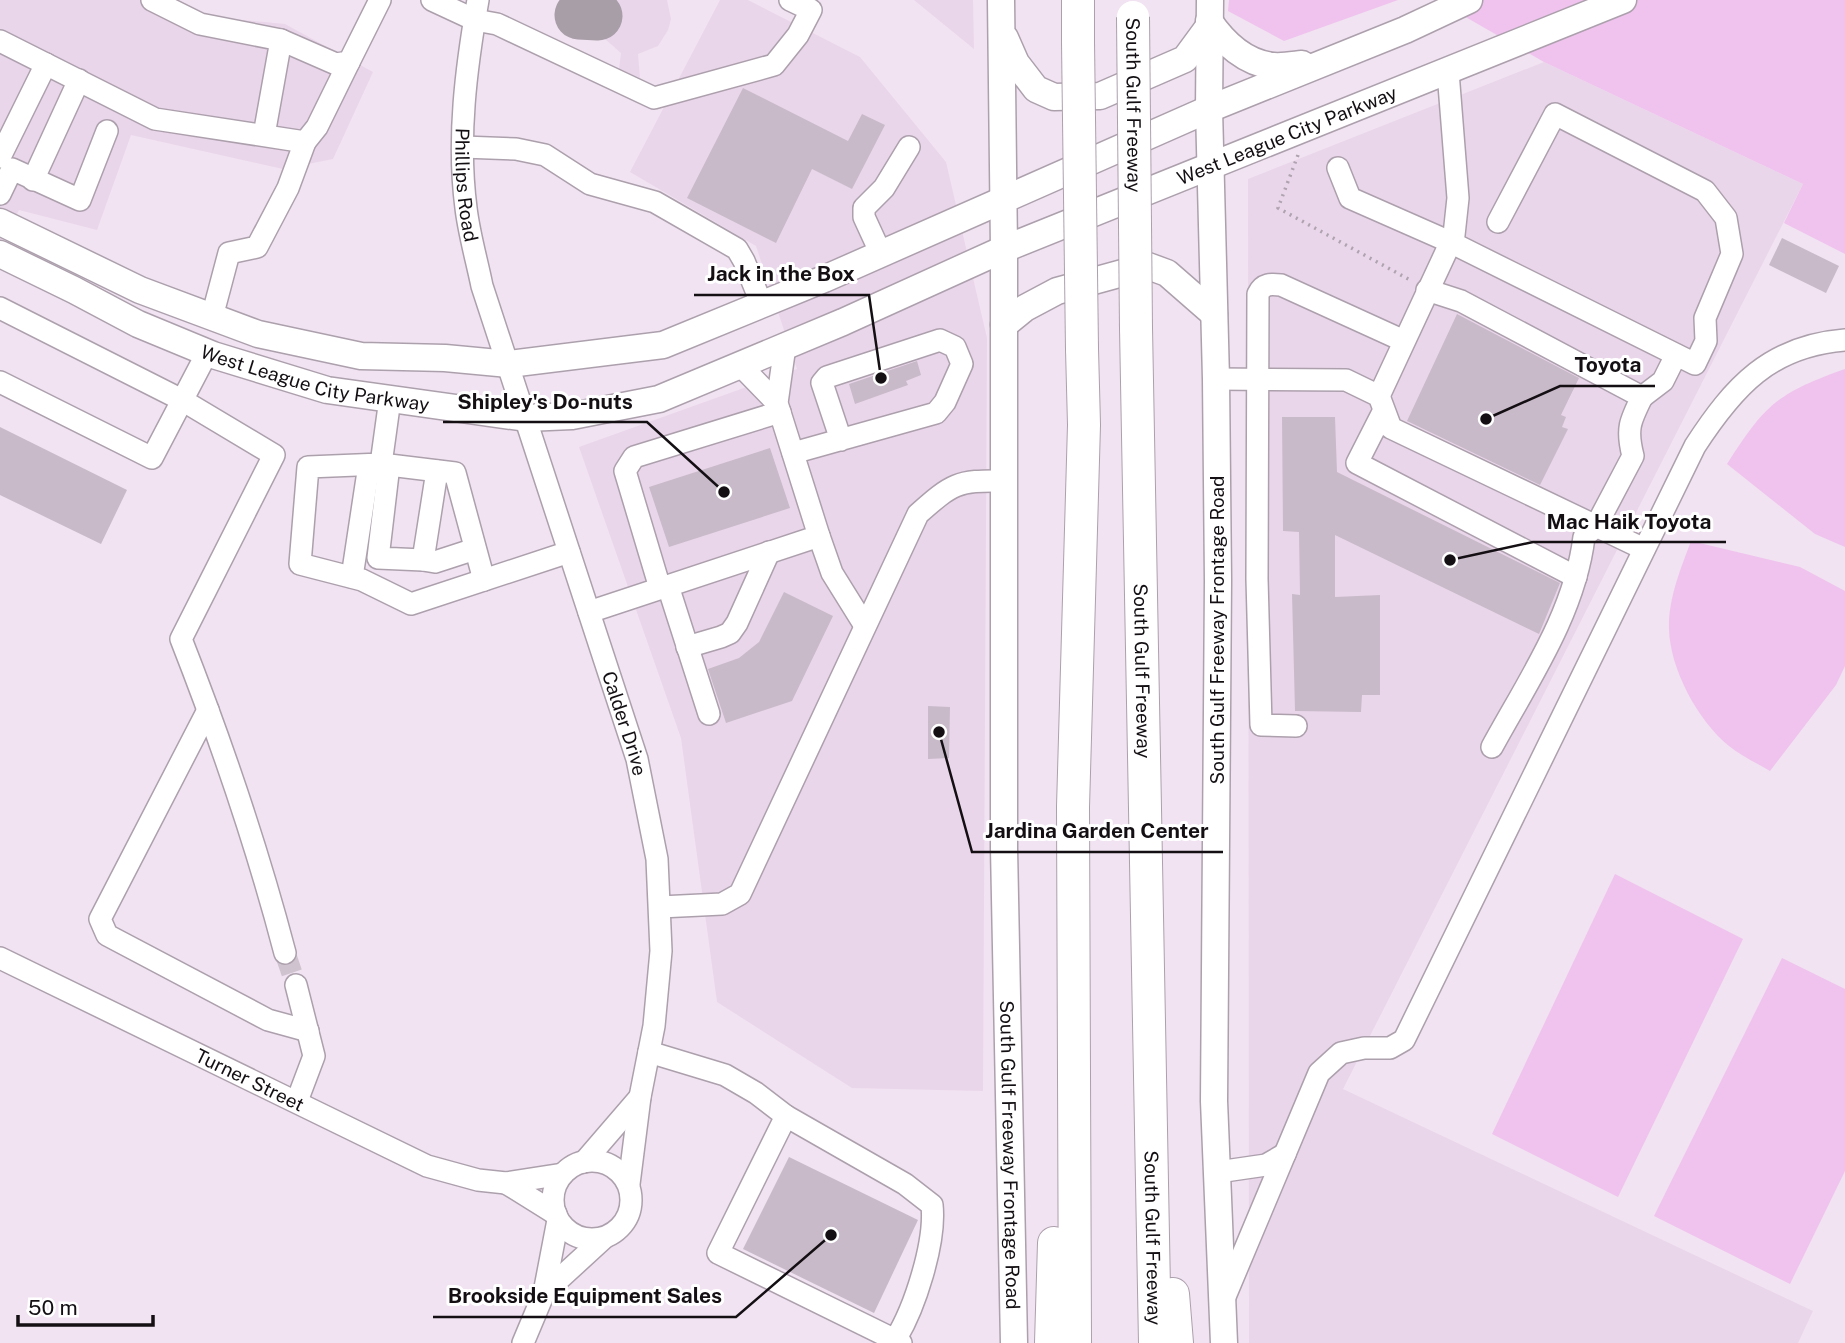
<svg xmlns="http://www.w3.org/2000/svg" width="1845" height="1343" viewBox="0 0 1845 1343" font-family="'Public Sans',sans-serif">
<style>
.built{fill:#ead6ea}
.grass{fill:#efc3ee}
.lines{fill:none;stroke-linecap:round;stroke-linejoin:round}
.taxiway{stroke:#a89ea8;stroke-width:49}
.building{fill:#c8bac8}
.minor-tunnel{stroke:#d0c3d0;stroke-width:21;stroke-dasharray:21 10;stroke-linecap:butt}
.minor-casing{stroke:#ada0ad;stroke-width:24}
.major-casing{stroke:#ada0ad;stroke-width:29}
.highway-casing{stroke:#ada0ad;stroke-width:34}
.path{stroke:#aea3ae;stroke-width:3.5;stroke-dasharray:2 5;stroke-linecap:butt}
.minor{stroke:#fff;stroke-width:21}
.major{stroke:#fff;stroke-width:26}
.highway{stroke:#fff;stroke-width:32}
.highway-bridge-casing{stroke:#ada0ad;stroke-width:34;stroke-linecap:butt}
.highway-bridge{stroke:#fff;stroke-width:32}
.labels{text-anchor:middle;stroke-width:6;stroke-linejoin:round;paint-order:stroke}
.street-label{font-size:19px;fill:#130f13;stroke:#fff}
.leader{fill:none;stroke:#130f13;stroke-width:2.5}
.callout-dot{fill:#130f13;stroke:#fff;stroke-width:2.5}
.callout-label{font-size:21px;text-anchor:middle;font-weight:bold;fill:#130f13;stroke:#fff;stroke-width:6;stroke-linejoin:round;paint-order:stroke}
</style>
<rect width="100%" height="100%" fill="#f1e3f1"/>
<g class="built">
<polygon points="0,0 168,0 200,16 285,24 373,72 333,159 283,169 131,135 97,230 19,210 0,246"/>
<polygon points="600,0 667,0 671,19 668,30 658,46 638,54 640,78 619,69 621,53 604,38 596,22 580,21 574,26 565,27 559,24 556,13 558,5 568,1 577,6 579,10 596,9"/>
<polygon points="720,0 748,0 860,57 946,162 987,338 983,1091 852,1088 717,1002 681,738 579,447 797,369 756,246 630,172"/>
<polygon points="914,0 973,0 974,49"/>
<polygon points="1544,62 1803,184 1343,1089 1813,1311 1798,1343 1249,1343 1248,179"/>
</g>
<g class="grass">
<polygon points="1229,0 1398,0 1284,41 1228,11"/>
<polygon points="1436,0 1845,0 1845,254 1784,223 1803,184 1544,62"/>
<path d="M1845,369V547L1815,534L1727,464C1765,404 1778,393 1845,369Z"/>
<path d="M1691,541L1800,567L1845,591V666L1836,685L1770,771C1757,763 1741,756 1729,746C1698,721 1670,669 1669,629C1668,599 1681,568 1691,541Z"/>
<polygon points="1615,874 1743,939 1618,1197 1492,1134"/>
<polygon points="1782,958 1845,989 1845,1171 1790,1284 1654,1216"/>
</g>
<g class="lines">
<polyline class="taxiway" points="579,15 598,16"/>
</g>
<g class="building">
<polygon points="743,88 848,141 862,114 885,125 852,189 812,169 776,243 687,198"/>
<polygon points="1782,238 1839,266 1826,293 1769,265"/>
<polygon points="1457,314 1579,378 1561,415 1566,417 1562,427 1568,429 1540,485 1407,421"/>
<polygon points="917,361 921,375 906,381 908,385 855,404 849,384"/>
<polygon points="1282,417 1335,417 1337,472 1560,583 1539,634 1335,535 1335,597 1380,595 1380,695 1362,695 1361,712 1295,711 1292,594 1300,595 1299,532 1283,531"/>
<polygon points="0,427 127,490 101,544 0,495"/>
<polygon points="770,448 790,508 669,547 649,487"/>
<polygon points="784,592 833,616 792,701 726,723 708,669 739,658 759,642"/>
<polygon points="928,706 950,707 949,758 928,759"/>
<polygon points="789,1157 918,1220 874,1313 743,1249"/>
</g>
<g class="lines">
<polyline class="minor-tunnel" points="285,953 296,985"/>
<defs>
<g id="minor">
<polyline points="152,0 200,24 281,40 264,135"/>
<polyline points="432,0 475,20 497,24 654,98 774,65 798,35 811,10 790,0"/>
<path id="s1" d="M478,0C466,68 457,139 466,208C469,234 477,261 482,286L637,759L657,859L661,951L654,1026L640,1097L629,1184"/>
<polyline points="281,40 336,64 349,62 380,0"/>
<polyline points="0,41 155,119 305,142 317,127 349,62"/>
<polyline points="463,147 516,149 545,155 590,184 655,202 737,249 744,261 762,305"/>
<polyline points="0,157 46,64"/>
<polyline points="1338,168 1350,198 1450,242 1695,364 1706,341 1705,318 1732,254 1726,218 1705,191 1555,114 1498,222"/>
<polyline points="33,180 79,80"/>
<polyline points="0,194 12,169 80,200 107,131"/>
<polyline points="881,254 864,217 864,208 884,188 909,147"/>
<path d="M1427,290L1461,301L1642,397C1630,421 1626,429 1633,456L1596,526L1584,537C1575,613 1528,681 1492,747"/>
<path d="M0,308L182,400L274,455L181,639C221,741 257,846 285,953"/>
<polyline points="212,317 229,253 257,247 288,188 305,142"/>
<polyline points="740,365 777,403"/>
<polyline points="1216,379 1346,380 1379,396 1391,428 1644,549"/>
<polyline points="0,382 152,458 207,353"/>
<polyline points="1379,396 1454,235 1458,198 1448,72"/>
<polyline points="1642,397 1663,381 1676,355"/>
<polyline points="390,399 381,464 308,467 300,564 362,580 411,604 569,552"/>
<polyline points="1383,412 1357,463 1576,577"/>
<polyline points="793,453 936,413 945,402 962,364 955,347 940,340 827,377 822,383 841,440"/>
<polyline points="381,464 455,473 484,580"/>
<polyline points="389,465 378,558 423,560 437,471"/>
<polyline points="819,536 832,573 865,626"/>
<polyline points="423,560 435,562 475,549"/>
<polyline points="352,577 369,465"/>
<polyline points="668,586 709,714"/>
<polyline points="660,588 625,471 634,457 780,412"/>
<polyline points="589,612 819,536 777,403 785,346"/>
<polyline points="687,647 721,637 730,633 737,623 769,552"/>
<polyline points="208,710 100,919 107,935 268,1020 308,1031"/>
<path d="M1296,726L1261,725L1257,579L1258,294C1263,283 1271,284 1281,285L1404,341"/>
<path d="M660,907L722,904L740,894L918,514C952,484 957,480 1003,481"/>
<path id="s2" d="M0,958L427,1166L478,1180L506,1183L563,1174"/>
<polyline points="296,985 314,1056 297,1101"/>
<polyline points="649,1052 725,1075 756,1093 786,1116"/>
<circle cx="592" cy="1200" r="39"/>
<polyline points="584,1162 640,1097"/>
<polyline points="1218,1172 1266,1165 1285,1154"/>
<polyline points="506,1183 556,1214"/>
<polyline points="544,1293 604,1238"/>
<path d="M1224,1299L1319,1073L1341,1053L1364,1048H1390L1404,1040L1695,446C1734,386 1770,346 1845,340"/>
<path d="M895,1340C915,1308 936,1242 932,1205L905,1184L786,1116L718,1253L895,1340L901,1343"/>
<polyline points="523,1343 544,1293 558,1220"/>
</g>
<g id="major">
<path id="s3" d="M1001,0L1004,249V848L1014,1343"/>
<polyline points="1210,0 1209,109 1216,379 1218,581 1214,1101 1224,1343"/>
<path d="M1209,21C1224,43 1246,63 1273,66C1282,67 1293,65 1302,64"/>
<polyline points="1005,38 1016,63 1036,89 1054,97 1100,96 1185,59 1210,25"/>
<polyline points="0,222 140,290 258,334 361,356 445,358 509,364 663,345 824,279 1209,109 1405,30 1469,0"/>
<path id="s4" d="M0,254L74,290L138,324L213,355L327,390L526,418L572,416L659,399L843,322L1004,249L1623,0"/>
<polyline points="1004,325 1025,308 1057,291 1148,266 1167,273 1214,314"/>
</g>
<g id="highway">
<polyline points="1078,0 1078,42"/>
<path id="s5" d="M1136,328L1155,1343"/>
<polyline points="1173,1294 1177,1343"/>
<polyline points="1051,1343 1054,1243"/>
<polyline points="1075,1343 1073,807 1084,425 1082,349"/>
</g>
</defs>
<use href="#minor" class="minor-casing"/>
<use href="#major" class="major-casing"/>
<use href="#highway" class="highway-casing"/>
<polyline class="path" points="1298,155 1278,208 1412,281"/>
<use href="#minor" class="minor"/>
<use href="#major" class="major"/>
<use href="#highway" class="highway"/>
<defs>
<g id="highway-bridge">
<path id="s6" d="M1133,17L1136,328"/>
<polyline points="1078,42 1082,349"/>
</g>
</defs>
<use href="#highway-bridge" class="highway-bridge-casing"/>
<use href="#highway-bridge" class="highway-bridge"/>
</g>
<g class="labels">
<g class="street-label">
<text dy="7" stroke="none"><textPath href="#s6" startOffset="88">South Gulf Freeway</textPath></text>
<text dy="7" stroke="none"><textPath href="#s4" startOffset="1372">West League City Parkway</textPath></text>
<text dy="7" stroke="none"><textPath href="#s1" startOffset="186">Phillips Road</textPath></text>
<text dy="7" stroke="none"><textPath href="#s4" startOffset="341">West League City Parkway</textPath></text>
<text transform="translate(1217 630) rotate(-90)" y="7">South Gulf Freeway Frontage Road</text>
<text dy="7" stroke="none"><textPath href="#s5" startOffset="343">South Gulf Freeway</textPath></text>
<text dy="7" stroke="none"><textPath href="#s1" startOffset="749">Calder Drive</textPath></text>
<text dy="7" stroke="none"><textPath href="#s2" startOffset="278">Turner Street</textPath></text>
<text dy="7" stroke="none"><textPath href="#s3" startOffset="1155">South Gulf Freeway Frontage Road</textPath></text>
<text dy="7" stroke="none"><textPath href="#s5" startOffset="910">South Gulf Freeway</textPath></text>
</g>
</g>
<path class="leader" d="M881 378L869 295H694M1486 419L1560 386H1655M724 492L647 422H443M1450 560L1533 542H1726M939 732L972 852H1223M831 1235L736 1317H433"/>
<g class="callout-dot">
<circle cx="881" cy="378" r="7"/>
<circle cx="1486" cy="419" r="7"/>
<circle cx="724" cy="492" r="7"/>
<circle cx="1450" cy="560" r="7"/>
<circle cx="939" cy="732" r="7"/>
<circle cx="831" cy="1235" r="7"/>
</g>
<g class="callout-label">
<text x="781" y="281">Jack in the Box</text>
<text x="1608" y="372">Toyota</text>
<text x="545" y="409">Shipley's Do-nuts</text>
<text x="1629" y="529">Mac Haik Toyota</text>
<text x="1097" y="838">Jardina Garden Center</text>
<text x="585" y="1303">Brookside Equipment Sales</text>
</g>
<path d="M18 1315v10h135v-10" fill="none" stroke="#130f13" stroke-width="3.5"/>
<text x="28" y="1315" font-size="21" fill="#130f13" stroke="#ffffff" stroke-width="5" paint-order="stroke">50 m</text>
</svg>
